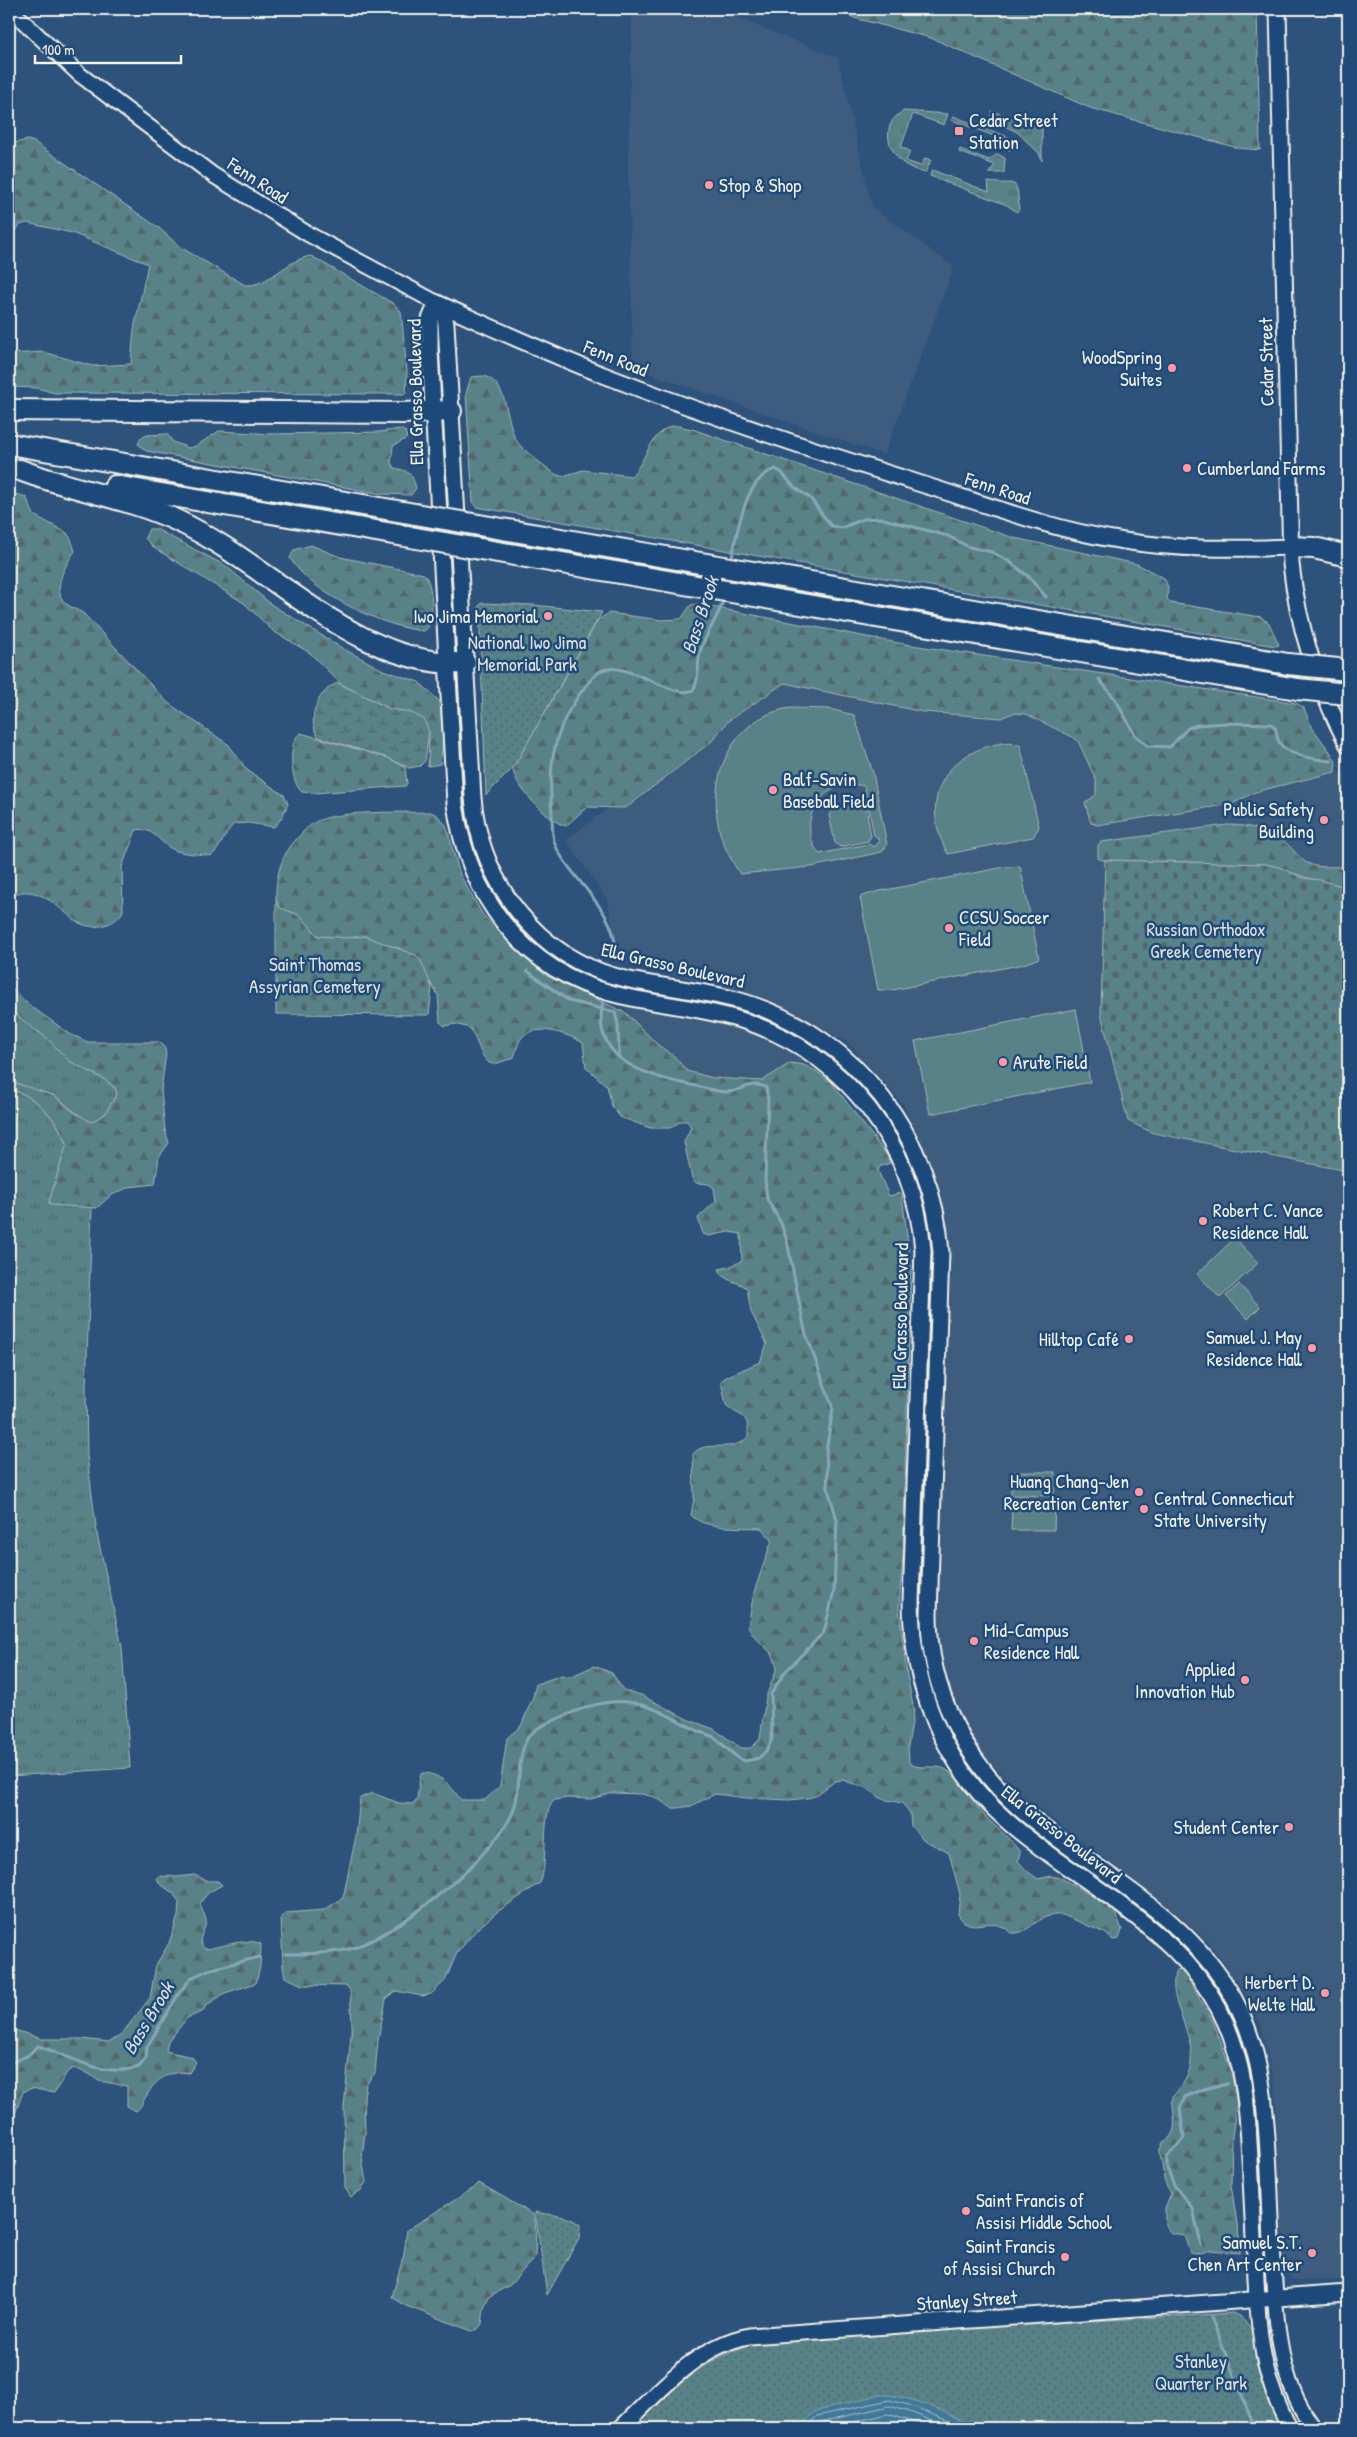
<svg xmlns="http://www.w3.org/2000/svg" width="1357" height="2437" viewBox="0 0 1357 2437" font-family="'Patrick Hand',sans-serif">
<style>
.built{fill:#3e5c7e}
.grass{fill:url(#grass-tufts);stroke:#a6b9b8}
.forest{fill:url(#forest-firs);stroke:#a6b9b8}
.wetland{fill:url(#wetland-marsh);stroke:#a6b9b8}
.cemetery{fill:url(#cemetery-stones);stroke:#a6b9b8}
.park{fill:url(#park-dots);stroke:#a6b9b8}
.pitch{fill:#588188;stroke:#a6b9b8;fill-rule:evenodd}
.water{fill:#3f7898;stroke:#87a8b8}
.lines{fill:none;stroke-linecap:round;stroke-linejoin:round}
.shore{stroke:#acc1c8;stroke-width:1}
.stream{stroke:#87a8b8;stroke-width:3}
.tertiary-casing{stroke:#f4f1e8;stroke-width:18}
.secondary-casing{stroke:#f4f1e8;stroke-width:19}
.motorway-casing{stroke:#f4f1e8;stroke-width:24}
.tertiary{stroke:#1f4a7a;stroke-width:14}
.secondary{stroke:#1f4a7a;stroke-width:15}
.motorway{stroke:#1f4a7a;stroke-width:20}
.motorway-bridge-casing{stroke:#f4f1e8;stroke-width:24;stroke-linecap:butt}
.motorway-bridge{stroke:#1f4a7a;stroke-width:20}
.poi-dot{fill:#ff9aa2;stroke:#1f4a7a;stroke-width:2}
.labels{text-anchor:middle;stroke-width:5;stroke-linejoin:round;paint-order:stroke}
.poi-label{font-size:19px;fill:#f4f1e8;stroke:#1f4a7a;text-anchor:end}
.street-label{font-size:19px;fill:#f4f1e8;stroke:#1f4a7a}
.park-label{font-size:19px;fill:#dde0da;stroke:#1f4a7a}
.water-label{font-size:20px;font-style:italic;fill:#d9dfdc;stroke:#1f4a7a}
</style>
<defs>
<pattern id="grass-tufts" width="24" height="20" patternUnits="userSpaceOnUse" patternTransform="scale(1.25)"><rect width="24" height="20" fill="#588188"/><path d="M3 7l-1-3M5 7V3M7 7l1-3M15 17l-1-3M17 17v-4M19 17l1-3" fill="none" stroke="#51676a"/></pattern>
<pattern id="forest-firs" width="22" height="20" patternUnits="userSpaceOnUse" patternTransform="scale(1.25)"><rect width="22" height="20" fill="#588188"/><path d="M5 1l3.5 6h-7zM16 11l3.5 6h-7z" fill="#51676a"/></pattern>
<pattern id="wetland-marsh" width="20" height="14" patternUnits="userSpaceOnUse" patternTransform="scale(1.25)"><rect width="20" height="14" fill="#588188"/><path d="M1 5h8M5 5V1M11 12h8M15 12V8" fill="none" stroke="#51676a"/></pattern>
<pattern id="cemetery-stones" width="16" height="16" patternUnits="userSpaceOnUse" patternTransform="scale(1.25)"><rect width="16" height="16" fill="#588188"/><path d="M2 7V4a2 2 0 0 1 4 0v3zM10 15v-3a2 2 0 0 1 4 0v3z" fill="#51676a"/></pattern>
<pattern id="park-dots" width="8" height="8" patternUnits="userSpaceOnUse" patternTransform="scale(1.25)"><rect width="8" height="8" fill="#588188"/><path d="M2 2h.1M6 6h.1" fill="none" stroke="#51676a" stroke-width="1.8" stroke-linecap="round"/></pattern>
</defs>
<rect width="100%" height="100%" fill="#2d527c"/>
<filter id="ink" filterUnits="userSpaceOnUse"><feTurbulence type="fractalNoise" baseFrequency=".02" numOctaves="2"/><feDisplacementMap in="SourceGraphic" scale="10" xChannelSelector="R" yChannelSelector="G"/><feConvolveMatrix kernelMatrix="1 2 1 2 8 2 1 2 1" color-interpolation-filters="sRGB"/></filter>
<g filter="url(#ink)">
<g class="built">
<polygon points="632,9 716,9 838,58 872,207 954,267 884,455 633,368 628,164"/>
<polygon points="784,683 923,712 1001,718 1013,713 1026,714 1079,743 1096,780 1096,795 1232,804 1248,794 1273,787 1344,771 1348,777 1348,868 1311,865 1300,858 1284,841 1246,825 1227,825 1101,842 1101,860 1105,860 1128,1121 1153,1134 1348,1171 1348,2280 1293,2281 1283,2270 1275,2087 1260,2023 1239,1984 1208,1942 1171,1909 1021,1795 980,1751 952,1700 938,1636 938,1583 951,1264 941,1190 903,1104 848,1043 794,1012 745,992 619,962 607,899 566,840 611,806 624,808 644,796 712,741 728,721"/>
<polygon points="625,1004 697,1015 754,1030 799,1053 804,1065 790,1063 784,1065 768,1078 762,1081 713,1078 687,1071 674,1056 634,1023 626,1013"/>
</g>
<g class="grass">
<path d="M904,111L948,114L944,125L913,114L901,147L910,151L906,161L921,166L925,158L931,160L925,173C918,171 910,168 903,163C886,149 881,122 904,111Z"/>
<polygon points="992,111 1020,121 1042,123 1042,161 1039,153 1017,132 990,119"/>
<polygon points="953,116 1008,137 1014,144 1013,148 1010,150 996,144 994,136 952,120"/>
<polygon points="960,149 989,160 998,154 1005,158 1004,173 989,173 995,165 959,152"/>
<path d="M932,170L989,192L988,182C1017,186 1017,174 1019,210L1017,212L1007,205L930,176Z"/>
<path d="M9,1010L48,1039L69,1061L104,1079L115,1088L117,1094C110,1105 103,1123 88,1122L55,1096L9,1081Z"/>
<path d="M9,1089C37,1095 56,1119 67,1144L49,1202L51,1205L92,1207L86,1389L87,1456L97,1534L122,1647L130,1768L9,1776Z"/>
</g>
<g class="forest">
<polygon points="839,9 1257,9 1260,150 1238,148 1090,108 931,38 854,18"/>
<path d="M28,140L34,142L159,228L180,247L245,285C268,287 287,259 311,256L394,304L401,311L407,372L406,392L403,394L55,393L37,388L9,387V354L44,352L92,366L131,364L134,329L148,264L72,233L27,223L20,225L9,239V144Z"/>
<path d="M484,376C510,383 505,425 518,443C524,451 548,469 557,475L563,476L583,470L631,476C645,464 651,430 673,426C679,425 686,428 692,429L1014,538L1137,564L1164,578L1168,587L1167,599L1171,603L1261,617L1269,623L1279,645L1275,646L477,507L473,502L466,394L471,377Z"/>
<path d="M400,429L406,432L407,438L393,446L391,463L394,468C409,471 412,473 416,488L411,495L382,494L146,451L138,444L141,438L147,435L167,434L173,442L189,448L196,446L219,431L272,434L380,432Z"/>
<path d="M9,492L26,497L34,515L67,533L71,539L75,551C66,564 51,589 65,603C70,607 77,610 83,613L168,703L229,745L247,770L284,795L288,804L281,819L274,827L248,823L234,824C224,833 221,849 211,856C200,853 183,855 172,849C160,843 152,826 136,830L122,867L123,911C115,927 90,931 76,921C61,910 43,890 23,892C18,892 13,896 9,898Z"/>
<polygon points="149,529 156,529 226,566 272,605 342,648 383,670 419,682 440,702 443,744 440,764 428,766 429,732 409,712 390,709 341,684 310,653 273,631 244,603 154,548 145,538"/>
<path d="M311,545L340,557L424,574C433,583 436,625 424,631C385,628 310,593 290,558L294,550Z"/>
<path d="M697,604L898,643L1296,703L1304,708L1311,726L1331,753L1336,762L1335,772L1255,792L1232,804L1097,825L1091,823L1085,803L1096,795V780L1079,743L1074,738L1026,714L1013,713L1001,718L923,712L784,683L728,721L712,741L630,805L624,808L587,807L566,826C550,823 512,784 513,768L598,620L609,613L661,620L681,619L691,605Z"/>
<path d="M301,733L388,758L405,767L407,784L405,786L314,793L302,792C290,783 287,740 301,733Z"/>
<path d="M431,812L437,815L446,825L460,875L483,915L515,948L545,975L626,1013L657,1044L674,1056L687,1071L713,1078L762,1081L790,1063L804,1065L816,1071L832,1083L886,1154L890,1163L879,1167L878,1171L889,1196L900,1193L902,1195L911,1267L903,1556L899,1607L907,1675L914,1711L908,1746L909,1762C915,1771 935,1764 945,1769C962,1778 972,1802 985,1816C996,1828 1010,1838 1020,1852L1018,1861L1027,1871L1038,1879L1051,1876L1061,1878L1102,1902L1115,1912L1122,1930L1119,1939L1113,1940L1105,1933L1063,1915C1034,1913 1032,1935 1011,1933C989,1911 971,1938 958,1914L960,1894L949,1853L924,1840L911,1826L910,1813L902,1803L882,1799L867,1788L842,1780L835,1781L815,1796L808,1798L789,1800L747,1798L715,1794L691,1806L678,1808H672L655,1797L641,1794L613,1793L591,1799L568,1798L555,1800C540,1809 549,1865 540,1883L497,1912L476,1930L457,1953L445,1981L431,1994L422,1996L396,1991L386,1999L378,2040L375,2073L366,2084L364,2097L365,2132L362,2158L366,2182L361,2190L351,2197L345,2188L344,2107L352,2025L350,1990L346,1986L302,1985L285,1977L283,1967L281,1917L285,1913L324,1910L343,1898L356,1836L360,1798L372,1793L399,1803L412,1804L417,1799L420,1776L422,1773C440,1773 451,1786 461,1800H485L500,1786L507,1738L521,1726L533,1697L536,1684L562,1675L572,1676L594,1666L612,1673L623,1690L641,1695L689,1720L714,1729L741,1748H751L760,1739L766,1697L777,1668L773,1655L753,1635L748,1626L754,1592L772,1540L761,1528C742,1527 704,1530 691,1515L694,1499L693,1454C706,1438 731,1455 748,1437C750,1412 739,1418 726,1405L721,1381L726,1377L760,1362L767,1344L751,1312L747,1288C737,1280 724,1283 719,1269L729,1267L742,1261L741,1234L728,1232L709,1236L703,1234L698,1218L716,1201L714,1188L709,1184L696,1183L692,1178L684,1142L691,1127L687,1121H681L670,1128H650L620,1117L612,1106L607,1086L586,1067L583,1043C569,1034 531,1021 520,1040C517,1046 516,1053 513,1059C506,1059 499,1064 493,1064C482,1064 476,1036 470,1028L455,1024L445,1026L440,1022L438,995L422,969L421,962L399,948L383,945L365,936L348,938L318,936L295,913L285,911L277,905C274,889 278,867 286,853C293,842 302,832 312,824C333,809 403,813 431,812Z"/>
<path d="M1227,825C1247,825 1267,829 1283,841C1293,847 1298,859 1309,864C1320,869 1336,865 1348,868L1345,884C1336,891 1280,867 1265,864L1102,860L1098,858V845L1101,842Z"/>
<path d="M9,986L29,1005L70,1034L88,1042H159L164,1046L166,1053L161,1091L165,1130L169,1143L159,1157L155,1184L129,1187L110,1196L97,1208L51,1205L49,1202L67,1143C56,1119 37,1095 9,1089V1081L55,1096L71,1110L91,1122L105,1114L117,1094L115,1088L104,1079L69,1061L48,1039L9,1010Z"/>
<path d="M194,1875L208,1881H218L222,1885L208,1893L200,1903C201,1910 206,1915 206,1922C205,1932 195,1940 205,1949C222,1947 246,1937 261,1944L260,1967L256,1983L225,1993L207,2005L202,2012L187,2018L168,2042L166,2051L192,2057L196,2062L189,2073C171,2070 156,2078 147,2095C143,2101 141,2108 136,2111L127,2106V2086L99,2081L89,2074L74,2068L68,2071L54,2093L32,2088L23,2092L13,2119L9,2122V2028L42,2039H82L108,2042L120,2036L150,1998L156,1965L169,1943L178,1916L179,1902L173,1893L160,1884L157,1878L160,1876L177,1877Z"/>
<path d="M1182,1969L1213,2021L1231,2070L1237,2104L1232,2136L1231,2185L1241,2249L1239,2253L1211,2250L1198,2254L1190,2253L1184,2235L1171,2233L1165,2225V2208L1171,2193C1160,2177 1165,2169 1159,2152L1163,2142C1182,2134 1171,2111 1173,2096C1219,2050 1162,2011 1176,1970Z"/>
<polygon points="479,2183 534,2215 536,2231 535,2257 510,2285 490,2296 484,2308 482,2324 478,2329 472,2331 406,2306 392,2297 404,2254 407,2230 474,2188"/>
</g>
<path class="wetland" d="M338,683L390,709L409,712L424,719L429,732L425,761L420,766L409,768L388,758L318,737C306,718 318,690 338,683Z"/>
<g class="cemetery">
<polygon points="1105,860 1265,864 1279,867 1303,878 1320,880 1342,886 1348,875 1348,1171 1153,1133 1128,1121 1101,1014"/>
<polygon points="276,899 279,907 301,916 318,936 348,938 365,936 415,955 420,959 432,987 429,1015 276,1014"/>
</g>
<g class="park">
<polygon points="482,603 533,605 602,612 513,768 486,795 479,606"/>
<path d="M535,2212C549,2215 570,2215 580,2225L579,2238L547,2295Z"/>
<path d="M1233,2313L1242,2317L1252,2330L1263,2385L1283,2428H631C672,2390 700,2359 756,2343L927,2330Z"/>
</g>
<g class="pitch">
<path d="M790,708L829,709L854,715L873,773L887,845L882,852L811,867L740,874C732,861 724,848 720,833C706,779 731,717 790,708ZM853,784L864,786L874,835L878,838L879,843L874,847L868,844L819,854C797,823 816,787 853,784Z"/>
<path d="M1003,743L1020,744L1039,827L1033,837L948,854C918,800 944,752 1003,743Z"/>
<polygon points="860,805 866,808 871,836 868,841 840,847 835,843 829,815 832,810"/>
<polygon points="1020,866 1039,958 1024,964 893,990 878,990 860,897 875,892 1005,867"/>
<polygon points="1076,1009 1090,1082 930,1114 915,1041"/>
<polygon points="1235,1238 1258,1263 1220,1298 1197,1274"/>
<polygon points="1239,1284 1260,1307 1248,1319 1226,1296"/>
<polygon points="1011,1472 1055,1472 1054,1496 1011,1495"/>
<polygon points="1012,1506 1055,1506 1054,1530 1011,1530"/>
</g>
<path class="water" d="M878,2395C912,2394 948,2414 978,2428H799L814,2412Z"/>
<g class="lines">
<g class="shore">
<polyline points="805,2428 817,2416 889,2400 909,2405 966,2428"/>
<polyline points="813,2428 820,2422 889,2406 907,2411 951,2428"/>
<polyline points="828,2428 888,2414 932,2428"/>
</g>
<g class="stream">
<path d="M731,562C737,534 744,477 776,469L782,473L794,487L810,498L831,526L842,528L863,519L880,518L948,536L969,547L992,552L1010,562L1029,577L1046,597"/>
<path d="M1099,679L1116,700L1135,735L1148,746L1170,747L1188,728L1197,725L1226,723L1271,724C1279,729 1275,735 1279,742C1288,757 1316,759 1331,761"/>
<path d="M614,956C623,915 569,879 555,844C552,836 552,824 552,814C548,772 552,733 577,698C583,689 590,679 599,672C623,656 673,701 693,690C700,680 697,664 700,652C706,632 719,617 724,598"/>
<polyline points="527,971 569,1001 615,1012 618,1025 619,1055"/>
<path d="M285,1954C303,1954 341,1953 356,1947C405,1928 482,1865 509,1820C523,1796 515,1768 525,1743C530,1730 545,1724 557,1719C621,1690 639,1699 698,1731L714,1737L738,1758L745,1761L759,1758L767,1750L772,1739L771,1694L785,1672L824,1632L834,1591L837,1520L828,1489L826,1451L833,1409L805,1331L787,1241L781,1223L767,1199L765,1180L768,1100L766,1087C750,1080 740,1093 725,1092C714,1091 702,1087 691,1085C646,1076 590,1060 603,1002"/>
<path d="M9,2060L11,2063L27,2056L38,2046C72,2056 102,2079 139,2067L146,2058L147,2047L179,1993L191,1978L208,1970L259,1957"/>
<polyline points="1201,2245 1193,2209 1174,2185 1167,2168 1167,2157 1184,2138 1180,2108 1185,2097 1204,2089 1227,2083"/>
<polyline points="1211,2317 1255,2428"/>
</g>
<defs>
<g id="tertiary">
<polyline points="10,9 79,74 213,175 308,234 437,303"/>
<path d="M1275,2297C1278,2344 1285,2390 1314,2428"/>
<path d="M1257,2299C1260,2345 1266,2387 1290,2428"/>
</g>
<g id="secondary">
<path d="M1278,9L1291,564C1298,629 1318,688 1348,745"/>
<path d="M437,303L430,319V351L455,804C468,896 522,970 614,994C657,1005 702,1007 744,1021C845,1053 915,1145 923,1250L911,1603C912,1687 943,1765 1006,1820C1038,1849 1076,1872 1110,1897C1153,1929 1193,1960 1219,2009C1247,2062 1248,2120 1251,2178C1253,2218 1255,2259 1257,2299"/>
<path d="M437,303L444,314L446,324L473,798C481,883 537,957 621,978C663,988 706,990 747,1003C857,1038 933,1137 941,1252L929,1615C929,1689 964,1760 1020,1809C1092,1871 1184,1910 1233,1997C1263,2051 1266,2110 1269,2171C1271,2213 1272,2255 1275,2297"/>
<path d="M437,303C493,328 549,354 606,376C707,415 809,449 912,481C982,503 1051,530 1124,541C1179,550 1235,549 1290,547"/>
<path d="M621,2428C658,2393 696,2346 749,2336L1348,2293"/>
</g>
<g id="motorway">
<polyline points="9,410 402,413 451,411"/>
<polyline points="9,444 415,514"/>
<path d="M20,470C71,490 127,497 178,521C270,564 358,668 465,663"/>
<polyline points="115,486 416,538"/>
<polyline points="479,525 1288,664"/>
<polyline points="1290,547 1314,548 1348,556"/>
<polyline points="480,549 1297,689"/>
</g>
</defs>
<use href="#tertiary" class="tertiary-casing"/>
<use href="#secondary" class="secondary-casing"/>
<use href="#motorway" class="motorway-casing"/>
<use href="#tertiary" class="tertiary"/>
<use href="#secondary" class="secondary"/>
<use href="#motorway" class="motorway"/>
<defs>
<g id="motorway-bridge">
<polyline points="415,514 479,525"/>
<polyline points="416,538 480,549"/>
<polyline points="1288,664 1348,670"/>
<polyline points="1297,689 1348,694"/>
</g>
</defs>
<use href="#motorway-bridge" class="motorway-bridge-casing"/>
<use href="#motorway-bridge" class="motorway-bridge"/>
</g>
</g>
<g class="poi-dot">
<rect x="954" y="126" width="10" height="10" rx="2.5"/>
<circle cx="709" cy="185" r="5"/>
<circle cx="1172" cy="368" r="5"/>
<circle cx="1187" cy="468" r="5"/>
<circle cx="548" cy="616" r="5"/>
<circle cx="773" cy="790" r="5"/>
<circle cx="1324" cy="820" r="5"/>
<circle cx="949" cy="928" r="5"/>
<circle cx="1003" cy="1062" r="5"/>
<circle cx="1203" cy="1221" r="5"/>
<circle cx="1129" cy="1339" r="5"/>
<circle cx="1312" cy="1348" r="5"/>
<circle cx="1139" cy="1492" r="5"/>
<circle cx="1144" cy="1509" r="5"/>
<circle cx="974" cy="1641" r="5"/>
<circle cx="1245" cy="1680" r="5"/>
<circle cx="1289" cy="1827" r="5"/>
<circle cx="1325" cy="1993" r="5"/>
<circle cx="966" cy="2211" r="5"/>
<circle cx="1312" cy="2253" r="5"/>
<circle cx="1065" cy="2257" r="5"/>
</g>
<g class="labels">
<g class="poi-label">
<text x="969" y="127" text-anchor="start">Cedar Street<tspan x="969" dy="22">Station</tspan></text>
<text x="719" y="192" text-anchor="start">Stop &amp; Shop</text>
<text x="1162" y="364">WoodSpring<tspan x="1162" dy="22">Suites</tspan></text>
<text x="1197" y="475" text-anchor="start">Cumberland Farms</text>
<text x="538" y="623">Iwo Jima Memorial</text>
<text x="783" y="786" text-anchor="start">Balf-Savin<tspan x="783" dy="22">Baseball Field</tspan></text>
<text x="1314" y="816">Public Safety<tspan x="1314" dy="22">Building</tspan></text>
<text x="959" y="924" text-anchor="start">CCSU Soccer<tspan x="959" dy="22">Field</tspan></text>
<text x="1013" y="1069" text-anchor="start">Arute Field</text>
<text x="1213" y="1217" text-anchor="start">Robert C. Vance<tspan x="1213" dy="22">Residence Hall</tspan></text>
<text x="1302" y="1344">Samuel J. May<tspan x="1302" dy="22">Residence Hall</tspan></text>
<text x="1119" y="1346">Hilltop Café</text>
<text x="1129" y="1488">Huang Chang-Jen<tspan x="1129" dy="22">Recreation Center</tspan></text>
<text x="1154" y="1505" text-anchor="start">Central Connecticut<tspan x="1154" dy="22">State University</tspan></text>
<text x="984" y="1637" text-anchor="start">Mid-Campus<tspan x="984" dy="22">Residence Hall</tspan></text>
<text x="1235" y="1676">Applied<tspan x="1235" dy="22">Innovation Hub</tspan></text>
<text x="1279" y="1834">Student Center</text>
<text x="1315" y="1989">Herbert D.<tspan x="1315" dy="22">Welte Hall</tspan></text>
<text x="976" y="2207" text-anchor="start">Saint Francis of<tspan x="976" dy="22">Assisi Middle School</tspan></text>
<text x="1302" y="2249">Samuel S.T.<tspan x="1302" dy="22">Chen Art Center</tspan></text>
<text x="1055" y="2253">Saint Francis<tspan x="1055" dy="22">of Assisi Church</tspan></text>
</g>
<g class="street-label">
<text transform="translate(258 180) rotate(33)" y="7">Fenn Road</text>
<text transform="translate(616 358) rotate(22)" y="7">Fenn Road</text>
<text transform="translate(1266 362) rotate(-91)" y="7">Cedar Street</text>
<text transform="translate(415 392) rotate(-91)" y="7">Ella Grasso Boulevard</text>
<text transform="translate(998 488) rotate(18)" y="7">Fenn Road</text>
<text transform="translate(673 965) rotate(13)" y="7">Ella Grasso Boulevard</text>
<text transform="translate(900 1316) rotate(-89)" y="7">Ella Grasso Boulevard</text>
<text transform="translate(1062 1834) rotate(38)" y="7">Ella Grasso Boulevard</text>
<text transform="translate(967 2300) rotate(-4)" y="7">Stanley Street</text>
</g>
<g class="park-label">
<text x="527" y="649">National Iwo Jima<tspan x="527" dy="22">Memorial Park</tspan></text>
<text x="1206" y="936">Russian Orthodox<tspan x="1206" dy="22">Greek Cemetery</tspan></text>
<text x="315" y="971">Saint Thomas<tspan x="315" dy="22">Assyrian Cemetery</tspan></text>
<text x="1201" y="2368">Stanley<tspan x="1201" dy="22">Quarter Park</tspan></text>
</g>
<g class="water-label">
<text transform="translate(700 615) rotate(-72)" y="7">Bass Brook</text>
<text transform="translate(148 2018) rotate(-59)" y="7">Bass Brook</text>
</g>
</g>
<rect width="1357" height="2437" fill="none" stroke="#1f4a7a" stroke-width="30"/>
<rect x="15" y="15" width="1327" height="2407" fill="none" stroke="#f4f1e8" stroke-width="2" filter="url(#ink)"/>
<path d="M35 55v8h146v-8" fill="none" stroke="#f4f1e8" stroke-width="2.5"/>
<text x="42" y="55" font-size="15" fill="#f4f1e8" stroke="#1f4a7a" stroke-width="4" paint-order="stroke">100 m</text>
</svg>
